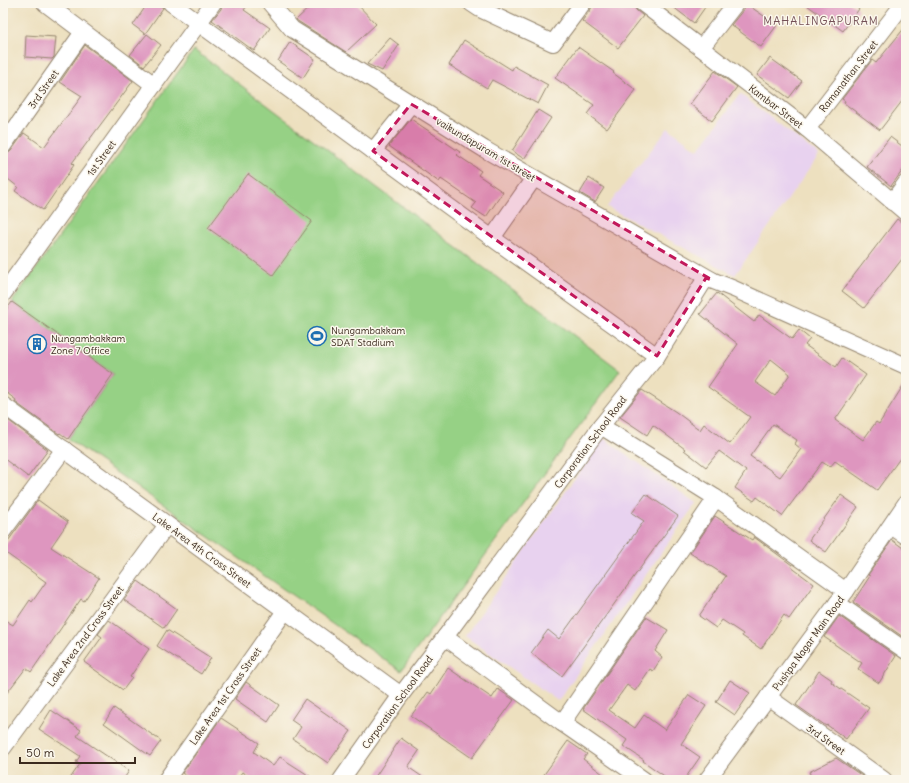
<svg xmlns="http://www.w3.org/2000/svg" width="909" height="783" viewBox="0 0 909 783" font-family="Delius,sans-serif">
<style>
.built{fill:#e8d2ef}
.green{fill:#96d185;stroke:#687e52}
.building{fill:#de96bf;fill-rule:evenodd}
.lines{fill:none;stroke-linecap:round;stroke-linejoin:round}
.minor-casing{stroke:#94856e;stroke-width:18}
.minor{stroke:#fff;stroke-width:16}
.marked{fill:#c2185b;fill-opacity:0.2;stroke:#c2185b;stroke-width:3;stroke-dasharray:8 5;stroke-linejoin:round}
.labels{text-anchor:middle;stroke-width:3;stroke-linejoin:round;paint-order:stroke}
.street-label{font-size:10px;fill:#3b2a1e;stroke:#fbf7ec}
.poi-label{font-size:10px;fill:#3b2a1e;stroke:#fbf7ec;text-anchor:start}
.neighbourhood-label{font-size:11px;letter-spacing:1px;fill:#745056;stroke:#fbf7ec}
</style>
<rect width="100%" height="100%" fill="#fbf7ec"/>
<filter id="ink" filterUnits="userSpaceOnUse"><feTurbulence type="fractalNoise" baseFrequency=".025" numOctaves="2"/><feDisplacementMap in="SourceGraphic" scale="8" xChannelSelector="R" yChannelSelector="G"/><feConvolveMatrix kernelMatrix="1 2 1 2 8 2 1 2 1" color-interpolation-filters="sRGB"/></filter>
<filter id="wash" filterUnits="userSpaceOnUse"><feTurbulence type="fractalNoise" baseFrequency=".012" numOctaves="4" result="noise"/><feDisplacementMap in="SourceGraphic" scale="16" xChannelSelector="R" yChannelSelector="G"/><feGaussianBlur stdDeviation="0.9" result="paint"/><feColorMatrix in="noise" values="0 0 0 0 0 0 0 0 0 0 0 0 0 0 0 0 0 1.4 0 .05"/><feComposite in="paint" operator="in"/></filter>
<g filter="url(#wash)">
<rect width="100%" height="100%" fill="#ede0bf"/>
<g class="built">
<polygon points="740,94 819,155 735,275 607,207 668,128 698,150"/>
<polygon points="603,438 696,503 558,701 465,636"/>
</g>
<polygon class="green" points="194,50 620,370 401,671 68,439 113,374 12,302"/>
<g id="blocks">
<g class="building">
<polygon points="148,3 157,3 163,8 145,34 133,25"/>
<polygon points="222,3 249,3 244,10 270,28 254,51 212,20 221,9"/>
<polygon points="314,3 356,3 376,24 346,52 296,20"/>
<polygon points="592,3 633,3 636,10 643,16 618,48 582,21 591,9"/>
<polygon points="668,3 708,3 694,23"/>
<polygon points="745,3 777,25 761,47 731,25 744,9"/>
<polygon points="804,3 850,3 859,9 843,31"/>
<polygon points="906,26 906,96 880,130 844,103 845,101 842,99 872,60 876,63"/>
<polygon points="147,34 161,45 144,66 130,55"/>
<polygon points="26,35 56,37 54,57 52,59 25,57"/>
<polygon points="390,38 399,45 382,71 367,64"/>
<polygon points="464,40 512,70 514,66 548,85 538,104 492,80 487,88 449,65"/>
<polygon points="290,42 315,59 303,78 278,61"/>
<polygon points="85,45 133,81 72,163 74,165 43,210 15,191 18,187 3,175 3,155 7,154 11,151 24,133 44,147 82,96 60,82"/>
<polygon points="578,47 614,72 613,73 636,90 607,129 587,114 594,105 555,78"/>
<polygon points="770,58 802,81 789,98 757,75"/>
<polygon points="715,71 737,87 712,121 690,104"/>
<polygon points="538,110 551,118 524,159 512,151"/>
<polygon points="411,119 460,152 457,155 481,171 478,175 503,192 486,217 472,208 476,203 441,179 439,182 389,146"/>
<polygon points="890,137 906,149 906,166 891,186 867,167"/>
<polygon points="248,174 312,221 273,275 208,228"/>
<polygon points="589,178 604,188 595,202 580,193"/>
<polygon points="897,219 906,226 906,254 864,308 842,291"/>
<path d="M717,293L754,322L759,315L792,339L799,330L810,339L805,345L836,367L842,358L866,375L835,420L863,440L876,422L879,424L906,381V450L877,490L835,461L830,467L822,462L782,516L757,497L754,501L735,488L746,471L719,451L706,467L684,450L685,449L653,425L647,435L620,417L642,390L676,412L700,430L704,424L730,444L750,417L708,387L738,344L700,314ZM771,359L790,374L775,396L755,382ZM773,424L797,440L795,444L801,449L780,477L750,456Z"/>
<polygon points="12,302 113,374 68,439 60,433 59,434 15,402 16,400 3,390 3,314"/>
<polygon points="4,417 48,450 28,477 3,458"/>
<polygon points="646,494 678,516 562,676 531,653 548,630 559,639 644,521 632,513"/>
<polygon points="841,495 858,507 826,552 809,540"/>
<polygon points="38,500 68,522 51,547 99,578 84,601 81,599 31,672 26,668 3,698 3,619 13,625 30,600 32,602 46,582 3,551 3,548"/>
<polygon points="715,516 752,540 754,537 792,565 791,567 814,584 789,619 784,615 761,649 742,636 743,634 722,620 716,628 699,616 726,576 690,553"/>
<polygon points="892,540 906,550 906,639 853,602 870,576 868,575"/>
<polygon points="138,581 177,609 164,628 124,600"/>
<polygon points="839,616 896,656 879,683 858,669 862,663 824,637"/>
<polygon points="646,617 668,630 655,651 662,657 653,671 650,669 635,691 627,685 609,710 635,728 644,715 665,730 689,695 706,706 681,744 700,757 684,780 670,780 643,761 644,760 623,746 627,740 583,709"/>
<polygon points="109,620 149,649 130,677 132,678 123,690 84,662 102,637 98,634"/>
<polygon points="167,630 211,658 201,674 157,646"/>
<polygon points="448,668 492,698 498,689 514,700 472,758 411,716 428,692 431,694"/>
<polygon points="819,671 832,680 831,682 869,708 846,739 827,725 826,726 796,705"/>
<polygon points="730,680 750,693 735,715 716,702"/>
<polygon points="246,682 279,705 268,722 235,699"/>
<polygon points="305,699 351,731 328,763 293,739 301,727 291,720"/>
<polygon points="114,708 161,741 150,756 104,723"/>
<polygon points="51,710 81,730 77,736 129,771 123,780 69,780 80,764 76,762 80,756 39,729"/>
<polygon points="221,718 259,743 254,752 273,766 280,757 316,780 253,780 242,772 236,780 192,780 182,773"/>
<polygon points="401,738 419,751 408,767 427,780 373,780"/>
<polygon points="568,741 587,754 583,759 611,780 540,780"/>
<polygon points="836,758 868,780 813,780 809,772"/>
</g>
</g>
</g>
<g filter="url(#ink)">
<use href="#blocks" fill-opacity="0" stroke="#94856e" stroke-width="1"/>
<g class="lines">
<defs>
<g id="minor">
<polyline points="45,3 154,85"/>
<polyline points="171,3 492,238 657,356"/>
<polyline points="270,3 292,29 484,149 712,280"/>
<polyline points="471,3 480,9 553,43 583,3"/>
<polyline points="642,3 807,129 906,213"/>
<polyline points="701,48 736,3"/>
<polyline points="807,129 904,3"/>
<polyline points="3,146 83,32"/>
<polyline points="373,151 411,104"/>
<polyline points="892,202 906,183"/>
<polyline points="492,238 534,178"/>
<polyline points="3,294 213,3"/>
<polyline points="3,405 401,695"/>
<polyline points="601,426 716,498 846,591"/>
<polyline points="891,526 906,536"/>
<polyline points="3,531 64,449"/>
<polyline points="837,603 906,651"/>
<polyline points="445,637 562,723 644,780"/>
<polyline points="768,697 884,780"/>
<polyline points="562,723 716,498"/>
<polyline points="3,748 167,525"/>
<polyline points="166,780 285,611"/>
<polyline points="341,780 401,695 445,637 601,426 657,356 706,278 734,289 906,366"/>
<polyline points="707,780 846,591 906,503"/>
</g>
</defs>
<use href="#minor" class="minor-casing"/>
<use href="#minor" class="minor"/>
</g>
</g>
<path class="marked" d="M411,104L712,280L706,278L657,356L373,151Z"/>
<defs>
<symbol id="stadium-ring" viewBox="-11 -11 22 22"><circle r="9.5" fill="#fbf7ec" stroke="#1f6fb2" stroke-width="1.5"/><path d="M0-5a6.5 5 0 1 0 0 10a6.5 5 0 1 0 0-10ZM-3.5-1.8h7v3.6h-7Z" fill="#1f6fb2"/></symbol>
<symbol id="building-ring" viewBox="-11 -11 22 22"><circle r="9.5" fill="#fbf7ec" stroke="#1f6fb2" stroke-width="1.5"/><path d="M-4-6H4V6H1V3H-1V6H-4ZM-2.5-4.3h1.7v1.8h-1.7ZM.8-4.3h1.7v1.8H.8ZM-2.5-1h1.7V.8h-1.7ZM.8-1h1.7V.8H.8Z" fill="#1f6fb2"/></symbol>
</defs>
<g fill-rule="evenodd">
<use href="#stadium-ring" x="306" y="325" width="22" height="22"/>
<use href="#building-ring" x="26" y="333" width="22" height="22"/>
</g>
<g class="labels">
<g class="street-label">
<text transform="translate(848 76) rotate(-52)" y="4">Ramanathan Street</text>
<text transform="translate(43 89) rotate(-55)" y="4">3rd Street</text>
<text transform="translate(776 106) rotate(37)" y="4">Kambar Street</text>
<text transform="translate(486 149) rotate(31)" y="4">vaikundapuram 1st street</text>
<text transform="translate(101 158) rotate(-54)" y="4">1st Street</text>
<text transform="translate(590 442) rotate(-53)" y="4">Corporation School Road</text>
<text transform="translate(202 550) rotate(36)" y="4">Lake Area 4th Cross Street</text>
<text transform="translate(85 636) rotate(-54)" y="4">Lake Area 2nd Cross Street</text>
<text transform="translate(808 643) rotate(-54)" y="4">Pushpa Nagar Main Road</text>
<text transform="translate(225 696) rotate(-55)" y="4">Lake Area 1st Cross Street</text>
<text transform="translate(397 702) rotate(-54)" y="4">Corporation School Road</text>
<text transform="translate(826 739) rotate(35)" y="4">3rd Street</text>
</g>
<g class="poi-label">
<text x="331" y="334">Nungambakkam<tspan x="331" dy="12">SDAT Stadium</tspan></text>
<text x="51" y="342">Nungambakkam<tspan x="51" dy="12">Zone 7 Office</tspan></text>
</g>
<g class="neighbourhood-label">
<text x="821" y="25">MAHALINGAPURAM</text>
</g>
</g>
<rect width="909" height="783" fill="none" stroke="#fbf7ec" stroke-width="16"/>
<path d="M20 757v6h115v-6" fill="none" stroke="#3b2a1e" stroke-width="2"/>
<text x="26" y="757" font-size="12" fill="#3b2a1e" stroke="#fbf7ec" stroke-width="3" paint-order="stroke">50 m</text>
</svg>
